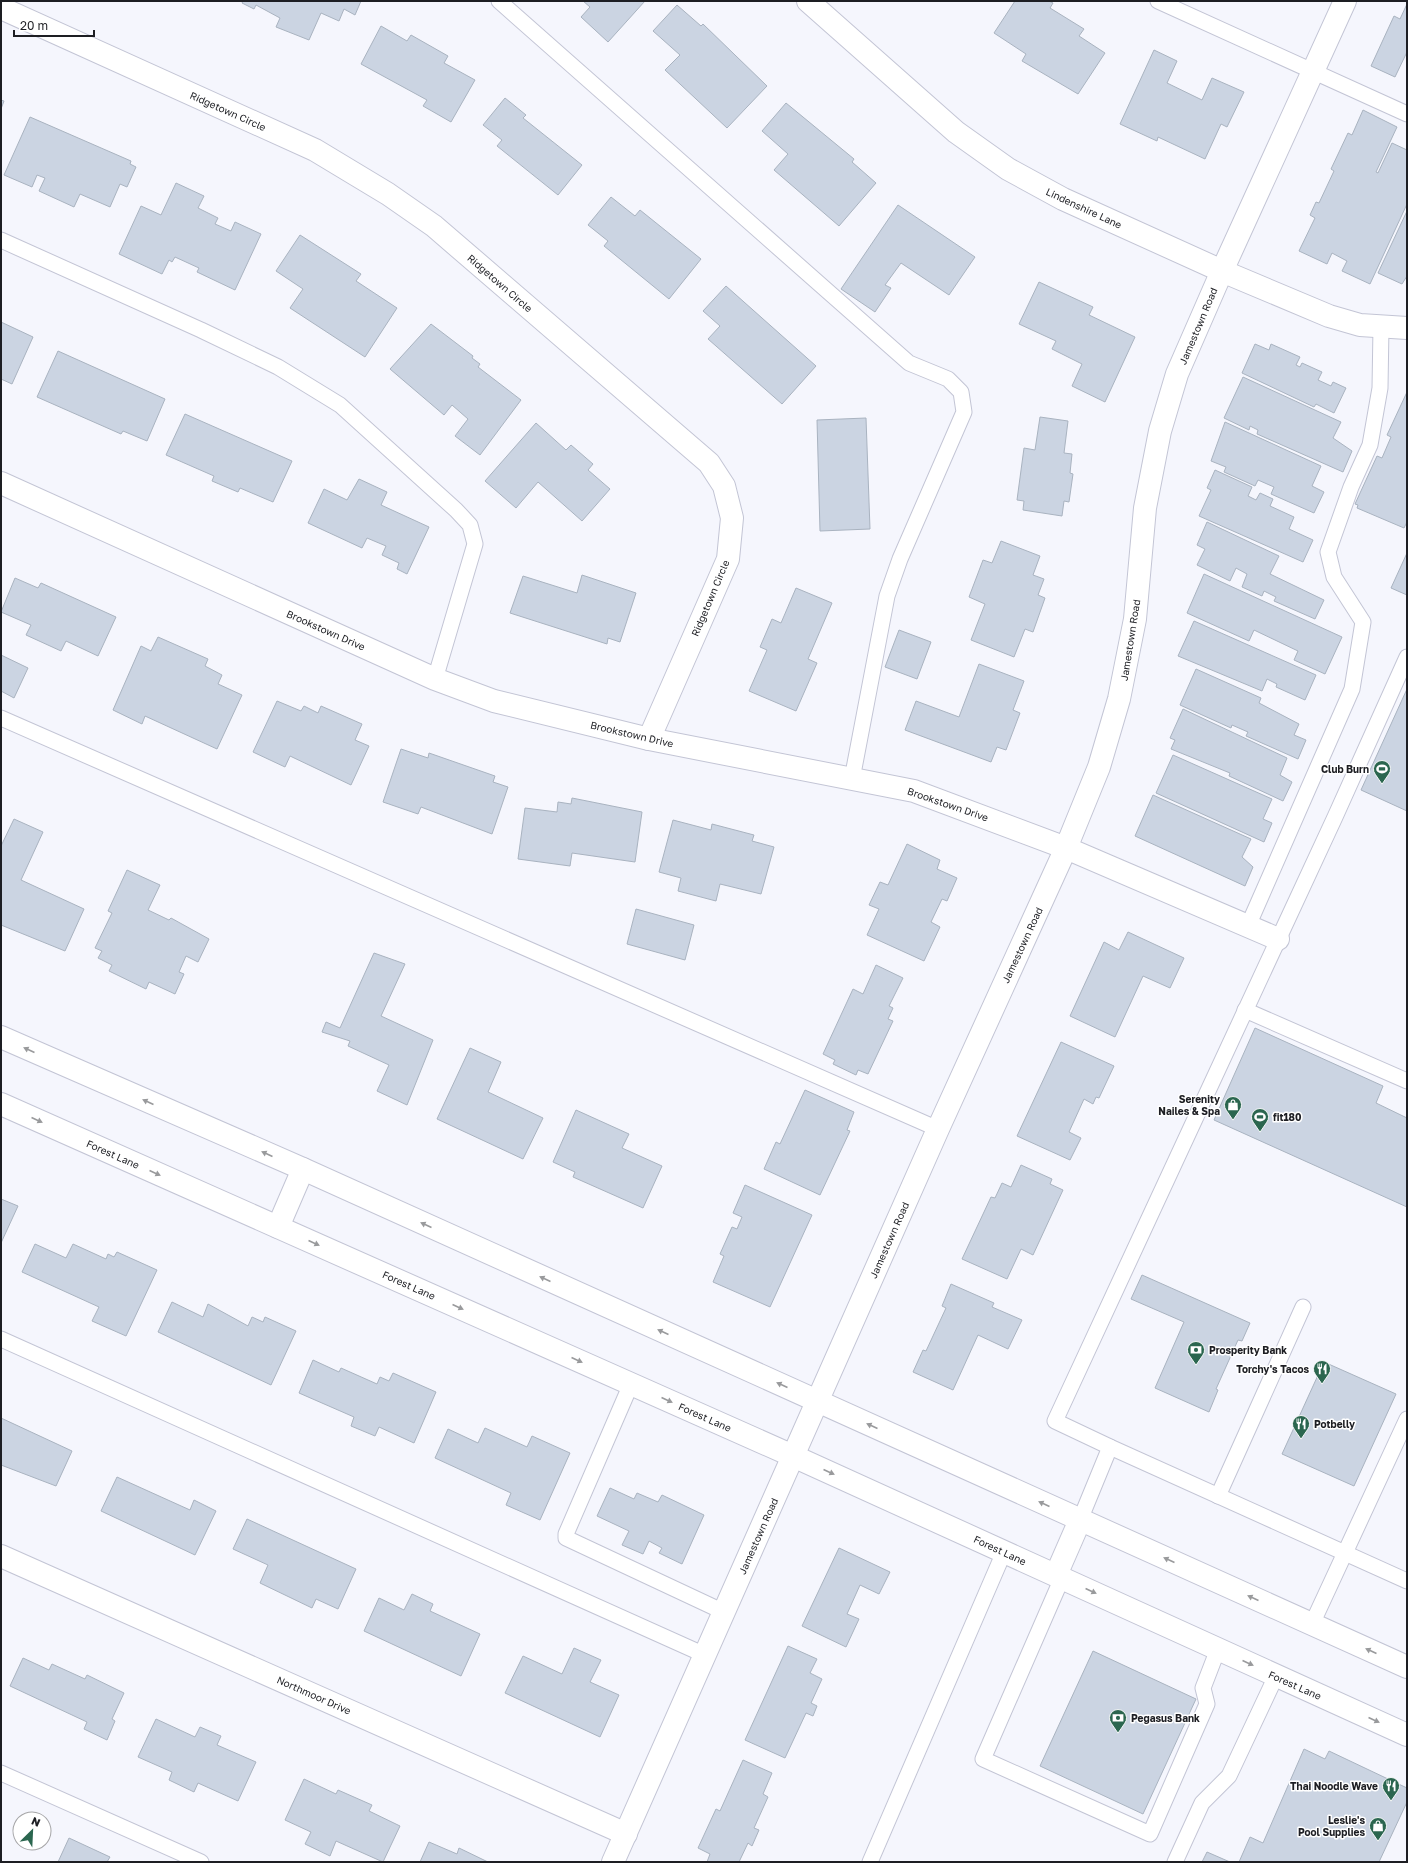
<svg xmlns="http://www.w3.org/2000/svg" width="1408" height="1863" viewBox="0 0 1408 1863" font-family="'Golos Text',sans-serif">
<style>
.building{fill:#cbd4e2;stroke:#a9b3c0}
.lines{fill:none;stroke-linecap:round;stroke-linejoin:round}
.lane-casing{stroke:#c3c5d5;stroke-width:17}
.street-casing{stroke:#c3c5d5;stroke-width:24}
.secondary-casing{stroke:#c3c5d5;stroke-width:24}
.lane{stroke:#fff;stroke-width:15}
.street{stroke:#fff;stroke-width:22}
.secondary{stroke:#fff;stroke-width:22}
.oneway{fill:#999a9c}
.labels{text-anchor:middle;stroke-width:3;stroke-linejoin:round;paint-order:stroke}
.street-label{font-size:10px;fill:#1d1e23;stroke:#fff}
.poi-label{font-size:10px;font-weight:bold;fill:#1d1e23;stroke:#fff;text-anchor:end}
</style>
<rect width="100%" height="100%" fill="#f5f6fd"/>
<g class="building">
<polygon points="243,1 361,1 355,15 344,9 339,21 321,13 309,40 276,27 280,18 256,5 254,9 242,3"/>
<polygon points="583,1 645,1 608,42 581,17 590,7"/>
<polygon points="1015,1 1049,1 1053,3 1050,8 1084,29 1079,36 1105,53 1078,94 1022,61 1026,54 994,33"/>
<polygon points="1407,4 1407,52 1395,77 1371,66 1394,16 1400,19"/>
<polygon points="677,5 701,26 703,24 767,86 727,128 665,70 680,55 653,31"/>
<polygon points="381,26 407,41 411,35 448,56 444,63 475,80 451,122 423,106 427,100 361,64"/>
<polygon points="1154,50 1177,61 1167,83 1202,100 1212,78 1244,92 1227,127 1221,124 1205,159 1158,137 1157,141 1120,124"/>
<polygon points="505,98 526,115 523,118 582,165 558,195 497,146 502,140 483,125"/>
<polygon points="1,100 4,101 1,109"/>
<polygon points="786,103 854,159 852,162 876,183 839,226 774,170 788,154 762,131"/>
<polygon points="1363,110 1397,127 1376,172 1378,173 1392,143 1407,150 1407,204 1370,284 1342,271 1347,261 1332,253 1327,264 1299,251 1315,218 1310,215 1316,202 1319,203 1334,171 1331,169 1348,133 1352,135"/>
<polygon points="30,117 131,161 130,164 136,167 127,187 120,184 110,207 80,194 74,207 39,191 45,178 37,175 32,187 4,175"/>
<polygon points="176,183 204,196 198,208 218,218 215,224 231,231 235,222 261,234 235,290 197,272 199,268 175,257 172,262 169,260 162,274 119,254 141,206 161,215"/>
<polygon points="611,197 635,216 640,210 701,259 669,299 604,246 608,241 588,225"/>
<polygon points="898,205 975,257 949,295 901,263 885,285 891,288 875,312 841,289"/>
<polygon points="1407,211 1407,276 1402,284 1378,273"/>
<polygon points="300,235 361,274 356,281 397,308 365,357 290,308 303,289 276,271"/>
<polygon points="1039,282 1093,307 1089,315 1135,337 1105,402 1072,386 1082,364 1052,349 1056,341 1019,324"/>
<polygon points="726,286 816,366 782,404 708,339 720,326 703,311"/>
<polygon points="1,322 33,337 12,384 1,379"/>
<polygon points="431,324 473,356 472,358 480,364 478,367 521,400 480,455 455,436 468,419 452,405 444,415 390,369"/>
<polygon points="1255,344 1269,350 1271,344 1300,357 1296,365 1300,367 1302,363 1322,372 1318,380 1331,386 1333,382 1346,388 1334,413 1316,404 1314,407 1242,373"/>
<polygon points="58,351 165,399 147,441 123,431 121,434 37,397"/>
<polygon points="1243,377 1341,422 1333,438 1352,451 1343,472 1257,434 1258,430 1250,426 1249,430 1224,418"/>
<polygon points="1407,392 1407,522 1404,528 1357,508 1358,505 1355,504 1377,456 1382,458 1391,437 1387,435"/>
<polygon points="185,414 292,461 273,502 240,488 238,492 212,481 214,476 166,455"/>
<polygon points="1040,417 1068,421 1064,453 1072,454 1070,473 1073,474 1069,502 1064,501 1062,516 1023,510 1024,501 1017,500 1024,448 1035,450"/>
<polygon points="866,418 870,529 820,531 817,420"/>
<polygon points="1225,422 1321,466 1312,486 1324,492 1314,513 1271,494 1274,487 1258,480 1255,486 1224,472 1226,467 1211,461"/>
<polygon points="536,423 566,450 571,445 593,464 588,470 610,489 582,521 538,482 516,508 485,481"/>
<polygon points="1215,470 1252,487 1248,496 1256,500 1260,493 1273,499 1270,506 1294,517 1289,529 1313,540 1303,562 1199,516 1211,490 1207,488"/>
<polygon points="359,479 387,492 381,505 429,527 407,574 397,569 399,563 382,555 386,546 367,538 362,548 308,523 324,489 347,500"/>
<polygon points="1207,522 1279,556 1270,574 1324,600 1315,619 1274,601 1276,597 1264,591 1262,596 1242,587 1247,574 1236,568 1230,581 1197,565 1205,549 1197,545"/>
<polygon points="1001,541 1040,556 1033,575 1044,579 1038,595 1045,598 1033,632 1025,629 1014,657 971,640 985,604 969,597 983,560 992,563"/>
<polygon points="1407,553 1407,595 1391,588"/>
<polygon points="1204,574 1342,637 1325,674 1294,660 1298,651 1254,630 1249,641 1187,613"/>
<polygon points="582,575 636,593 620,642 608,638 607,644 510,613 523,576 577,593"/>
<polygon points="15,578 38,588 41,583 116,617 98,656 66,641 61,651 26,635 31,625 1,612"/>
<polygon points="796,588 832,603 808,659 817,663 796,711 749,691 767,650 760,647 772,619 781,623"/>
<polygon points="1194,621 1316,675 1305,700 1276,687 1277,684 1267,679 1262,691 1178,656"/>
<polygon points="899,630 931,642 917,679 885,667"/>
<polygon points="158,637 208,659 205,666 222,675 218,684 242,695 217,749 145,716 142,724 113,710 141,646 151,651"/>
<polygon points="1,655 28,668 14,698 1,691"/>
<polygon points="979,664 1024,681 1013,710 1020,713 1006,750 997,747 991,762 905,730 916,701 959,717"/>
<polygon points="1196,669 1261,698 1259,703 1299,724 1294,735 1306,740 1298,759 1246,736 1248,732 1232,725 1231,728 1180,705"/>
<polygon points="1407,689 1407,811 1361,790"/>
<polygon points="277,701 301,711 304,706 318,713 321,706 362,724 355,740 369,746 351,785 290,756 285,767 253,752"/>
<polygon points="1183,709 1287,758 1280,775 1292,782 1283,801 1229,776 1230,773 1171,749 1175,740 1170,738"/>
<polygon points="401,749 428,758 429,753 495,776 493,782 508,787 492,834 421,807 418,814 383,802"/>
<polygon points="1173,755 1272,799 1263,819 1272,823 1264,842 1156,793"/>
<polygon points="1153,795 1251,839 1242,857 1253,867 1245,886 1135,836"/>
<polygon points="572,798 642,812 635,862 572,853 570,866 518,859 525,808 557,812 558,802 571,804"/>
<polygon points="14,819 43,832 21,880 84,909 65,951 1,925 1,846"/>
<polygon points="673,820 711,830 712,824 754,835 752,841 774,847 761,894 720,884 716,901 678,891 681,878 659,872"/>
<polygon points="907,844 940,860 937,869 957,878 947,901 942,899 931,922 940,927 924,961 867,935 879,909 869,905 880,882 888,885"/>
<polygon points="127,870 160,885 148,910 169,920 171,918 209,939 198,962 186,956 179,972 184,974 175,994 149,982 146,989 109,971 112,965 98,958 102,951 95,948 112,913 108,911"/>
<polygon points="636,909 694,925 685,960 627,944"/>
<polygon points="1128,932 1184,958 1170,988 1143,976 1115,1037 1070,1016 1104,942 1119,950"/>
<polygon points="374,953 405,964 381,1016 433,1040 407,1105 377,1091 389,1065 348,1046 350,1041 322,1032 326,1022 340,1028"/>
<polygon points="876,965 903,978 889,1006 893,1008 888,1019 893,1021 868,1074 858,1070 856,1075 833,1064 835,1060 823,1054 853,989 863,994"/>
<polygon points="1255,1028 1383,1086 1376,1103 1407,1118 1407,1207 1214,1120"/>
<polygon points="1061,1042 1114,1066 1099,1098 1096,1097 1093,1104 1084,1099 1069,1132 1081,1138 1070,1160 1017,1136"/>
<polygon points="470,1048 501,1062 488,1092 543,1118 523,1159 437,1119"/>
<polygon points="805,1090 854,1112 847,1130 850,1131 820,1195 764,1169 776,1142 780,1144"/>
<polygon points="576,1110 629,1134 622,1148 662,1166 643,1208 573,1177 575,1172 553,1162"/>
<polygon points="1021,1165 1052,1179 1050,1184 1063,1190 1033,1255 1021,1249 1007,1279 962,1259 991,1197 995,1198 1002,1183 1011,1187"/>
<polygon points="745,1185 812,1215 770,1307 713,1282 724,1256 720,1254 732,1227 737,1229 742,1217 733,1213"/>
<polygon points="1,1199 18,1206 1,1243"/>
<polygon points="35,1244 66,1258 73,1244 106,1259 108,1254 114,1257 117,1252 157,1270 126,1336 92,1321 99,1307 22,1272"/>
<polygon points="1142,1275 1250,1323 1242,1341 1238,1340 1216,1389 1218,1390 1209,1412 1155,1388 1184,1322 1131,1299"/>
<polygon points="951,1284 994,1303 992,1307 1022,1320 1008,1349 978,1335 953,1390 913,1372 923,1350 926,1351 946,1308 942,1306"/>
<polygon points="172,1302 203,1317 208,1304 248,1326 252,1317 263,1322 265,1317 296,1331 271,1385 158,1332"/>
<polygon points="313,1360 339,1372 341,1368 377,1384 380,1377 389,1381 393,1373 436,1392 414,1443 379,1427 375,1436 351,1426 354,1417 299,1393"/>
<polygon points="1324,1362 1396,1394 1354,1486 1282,1454"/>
<polygon points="1,1418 72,1451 56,1486 1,1465"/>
<polygon points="485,1428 527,1447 532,1436 570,1453 540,1520 506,1505 511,1493 435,1458 448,1429 478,1443"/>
<polygon points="117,1477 190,1510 194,1500 216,1511 195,1555 101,1511"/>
<polygon points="610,1488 634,1499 637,1493 658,1502 662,1495 704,1515 682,1564 659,1553 662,1548 649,1541 643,1554 622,1545 629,1531 597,1516"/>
<polygon points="247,1519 356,1569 338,1609 316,1599 312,1608 260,1583 268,1565 233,1549"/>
<polygon points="839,1548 890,1572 879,1594 860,1585 847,1614 859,1619 846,1647 802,1626"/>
<polygon points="412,1594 433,1604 430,1611 480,1634 461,1676 364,1631 379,1598 404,1610"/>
<polygon points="788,1646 817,1659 810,1673 822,1679 811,1703 817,1706 813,1716 806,1713 785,1758 745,1740"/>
<polygon points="574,1648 601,1660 590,1682 619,1695 600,1737 505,1693 523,1656 562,1674"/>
<polygon points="1093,1651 1196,1699 1143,1814 1040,1766"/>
<polygon points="23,1658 49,1670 52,1664 85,1679 87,1675 124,1693 112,1719 115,1721 107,1740 84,1729 87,1722 10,1686"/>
<polygon points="156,1719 195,1737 200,1727 221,1736 217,1745 256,1762 238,1801 198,1783 194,1792 169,1780 172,1772 138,1757"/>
<polygon points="1304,1749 1325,1759 1329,1751 1407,1788 1407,1802 1379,1862 1239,1862 1250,1837 1263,1843"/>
<polygon points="743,1760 772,1773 763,1794 768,1797 754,1828 759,1830 752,1846 748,1843 739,1862 707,1862 710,1854 698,1848 716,1809 720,1811"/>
<polygon points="304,1779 336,1794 338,1790 372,1805 369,1811 400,1826 383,1862 336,1841 330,1856 305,1844 311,1832 285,1820"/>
<polygon points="69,1838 110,1857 107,1862 58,1862"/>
<polygon points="429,1842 457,1854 459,1848 488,1862 420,1862"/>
<polygon points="1207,1852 1230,1862 1202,1862"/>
</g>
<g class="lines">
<defs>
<g id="lane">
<polyline points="499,1 909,363 948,379 961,392 964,412 900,559 887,596 852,779"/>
<polyline points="1158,1 1407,114"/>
<polyline points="1,240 201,330 278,367 340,405 456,510 470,525 475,544 435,679"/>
<polyline points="1,718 938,1129"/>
<polyline points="1248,926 1352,689 1363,622 1334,577 1328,552 1351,487 1370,445 1380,388 1381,327"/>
<polyline points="1245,1010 1407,1081"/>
<polyline points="1,1339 705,1655"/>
<polyline points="631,1384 566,1534 566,1538 724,1612"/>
<polyline points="1110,1447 1407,1581"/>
<polyline points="1218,1496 1303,1307"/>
<polyline points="1080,1520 1110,1447 1055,1421 1335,817 1407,657"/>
<polyline points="1062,1578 983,1759 1150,1834 1207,1704 1203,1688 1218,1649"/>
<polyline points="1312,1624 1407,1419"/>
<polyline points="1,1773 201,1862"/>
<polyline points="870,1862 1004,1552"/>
<polyline points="1175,1862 1202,1803 1229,1776 1276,1676"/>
</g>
<g id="street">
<polyline points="808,1 956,132 1008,169 1063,199 1222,271 1329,316 1360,325 1407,328"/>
<polyline points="1,8 315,150 388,194 434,226 709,463 724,486 732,518 728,559 649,739"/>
<polyline points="1,483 435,679 494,701 649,739 914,791 1066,848 1278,939"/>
<polyline points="1,1556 626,1834"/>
<polyline points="613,1862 938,1129 1066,848 1099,767 1119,699 1135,619 1145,508 1160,431 1177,374 1222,271 1345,1"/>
</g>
<g id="secondary">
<polyline points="1,1037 303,1169 1407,1667"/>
<polyline points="1,1104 793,1456 1407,1735"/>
<polyline points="278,1227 303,1169"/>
<polyline points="1056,1575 1080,1520"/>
</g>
</defs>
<use href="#lane" class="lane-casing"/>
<use href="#street" class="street-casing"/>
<use href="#secondary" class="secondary-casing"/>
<use href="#lane" class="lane"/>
<use href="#street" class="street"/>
<use href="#secondary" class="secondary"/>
</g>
<defs><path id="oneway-solid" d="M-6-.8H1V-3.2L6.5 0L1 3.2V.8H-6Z"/></defs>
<g class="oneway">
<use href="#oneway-solid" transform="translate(29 1050) rotate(-156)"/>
<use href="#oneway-solid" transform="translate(148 1102) rotate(-156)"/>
<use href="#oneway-solid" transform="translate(37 1120) rotate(24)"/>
<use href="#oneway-solid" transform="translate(267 1154) rotate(-156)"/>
<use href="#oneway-solid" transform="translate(155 1173) rotate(24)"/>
<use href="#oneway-solid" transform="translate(426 1225) rotate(-156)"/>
<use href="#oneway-solid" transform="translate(314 1243) rotate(24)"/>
<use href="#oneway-solid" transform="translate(545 1279) rotate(-156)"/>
<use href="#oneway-solid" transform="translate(458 1307) rotate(24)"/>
<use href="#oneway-solid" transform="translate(663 1332) rotate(-156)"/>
<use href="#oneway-solid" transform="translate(577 1360) rotate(24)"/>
<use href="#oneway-solid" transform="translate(782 1385) rotate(-156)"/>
<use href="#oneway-solid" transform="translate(667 1400) rotate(24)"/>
<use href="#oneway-solid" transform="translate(872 1426) rotate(-156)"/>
<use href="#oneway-solid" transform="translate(829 1472) rotate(24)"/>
<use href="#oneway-solid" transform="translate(1044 1504) rotate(-156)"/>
<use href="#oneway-solid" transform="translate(1169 1560) rotate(-156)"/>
<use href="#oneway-solid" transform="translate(1091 1591) rotate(25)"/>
<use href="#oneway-solid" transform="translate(1253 1598) rotate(-156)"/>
<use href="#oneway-solid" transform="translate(1371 1651) rotate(-156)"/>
<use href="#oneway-solid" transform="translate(1248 1663) rotate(24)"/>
<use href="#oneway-solid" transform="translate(1374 1720) rotate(24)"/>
</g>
<defs>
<symbol id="stadium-pin" viewBox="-11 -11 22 30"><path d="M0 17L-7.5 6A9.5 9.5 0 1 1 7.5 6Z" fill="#2b664f" stroke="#fff"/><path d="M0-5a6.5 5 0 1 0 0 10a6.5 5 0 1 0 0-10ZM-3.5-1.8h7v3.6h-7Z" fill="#fff"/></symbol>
<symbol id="shop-pin" viewBox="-11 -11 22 30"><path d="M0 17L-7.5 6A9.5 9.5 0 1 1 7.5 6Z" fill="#2b664f" stroke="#fff"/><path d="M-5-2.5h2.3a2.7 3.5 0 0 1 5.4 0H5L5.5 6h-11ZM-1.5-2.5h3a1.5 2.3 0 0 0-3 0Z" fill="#fff"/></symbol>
<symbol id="bank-pin" viewBox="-11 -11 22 30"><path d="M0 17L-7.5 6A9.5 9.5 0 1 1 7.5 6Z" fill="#2b664f" stroke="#fff"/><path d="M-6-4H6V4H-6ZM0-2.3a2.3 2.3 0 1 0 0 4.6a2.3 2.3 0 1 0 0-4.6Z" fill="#fff"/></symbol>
<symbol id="restaurant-pin" viewBox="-11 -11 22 30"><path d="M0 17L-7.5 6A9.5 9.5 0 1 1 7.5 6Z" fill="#2b664f" stroke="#fff"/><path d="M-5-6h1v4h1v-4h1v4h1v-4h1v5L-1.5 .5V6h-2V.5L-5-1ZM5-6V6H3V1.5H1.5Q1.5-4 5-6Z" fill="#fff"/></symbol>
</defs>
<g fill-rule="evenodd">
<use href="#stadium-pin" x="1372" y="759" width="20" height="27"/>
<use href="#shop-pin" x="1223" y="1095" width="20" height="27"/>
<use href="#stadium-pin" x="1250" y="1107" width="20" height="27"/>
<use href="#bank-pin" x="1186" y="1340" width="20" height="27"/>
<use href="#restaurant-pin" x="1312" y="1359" width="20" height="27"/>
<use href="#restaurant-pin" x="1291" y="1414" width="20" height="27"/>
<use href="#bank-pin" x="1108" y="1708" width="20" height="27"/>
<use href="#restaurant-pin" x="1381" y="1776" width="20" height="27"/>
<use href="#shop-pin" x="1368" y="1816" width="20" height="27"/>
</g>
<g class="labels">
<g class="street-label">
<text transform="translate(228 111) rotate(24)" y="4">Ridgetown Circle</text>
<text transform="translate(1084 208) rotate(25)" y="4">Lindenshire Lane</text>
<text transform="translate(500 283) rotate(41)" y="4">Ridgetown Circle</text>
<text transform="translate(1198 326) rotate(-67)" y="4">Jamestown Road</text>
<text transform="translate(710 598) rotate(-67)" y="4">Ridgetown Circle</text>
<text transform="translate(326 630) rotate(24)" y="4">Brookstown Drive</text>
<text transform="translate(1130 640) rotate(-81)" y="4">Jamestown Road</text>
<text transform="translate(632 734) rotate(13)" y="4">Brookstown Drive</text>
<text transform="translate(948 804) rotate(19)" y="4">Brookstown Drive</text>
<text transform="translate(1022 945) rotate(-65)" y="4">Jamestown Road</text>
<text transform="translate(113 1154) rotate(24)" y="4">Forest Lane</text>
<text transform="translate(889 1240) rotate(-66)" y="4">Jamestown Road</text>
<text transform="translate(409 1285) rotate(24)" y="4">Forest Lane</text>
<text transform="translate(705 1417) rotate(24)" y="4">Forest Lane</text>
<text transform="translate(758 1536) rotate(-66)" y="4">Jamestown Road</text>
<text transform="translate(1000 1550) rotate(25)" y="4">Forest Lane</text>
<text transform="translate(1295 1685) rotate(24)" y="4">Forest Lane</text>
<text transform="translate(314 1695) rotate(24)" y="4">Northmoor Drive</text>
</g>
<g class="poi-label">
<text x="1369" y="773">Club Burn</text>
<text x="1220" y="1103">Serenity<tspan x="1220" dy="12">Nailes &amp; Spa</tspan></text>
<text x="1273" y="1121" text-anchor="start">fit180</text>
<text x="1209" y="1354" text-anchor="start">Prosperity Bank</text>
<text x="1309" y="1373">Torchy's Tacos</text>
<text x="1314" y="1428" text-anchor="start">Potbelly</text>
<text x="1131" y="1722" text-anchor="start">Pegasus Bank</text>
<text x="1378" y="1790">Thai Noodle Wave</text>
<text x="1365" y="1824">Leslie's<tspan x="1365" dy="12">Pool Supplies</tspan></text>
</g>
</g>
<rect width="1408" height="1863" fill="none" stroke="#1d1e23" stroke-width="4"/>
<g transform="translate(32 1831) rotate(24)"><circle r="19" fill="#ffffff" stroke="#a5a5a7"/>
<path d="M0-3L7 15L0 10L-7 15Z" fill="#2b664f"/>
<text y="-6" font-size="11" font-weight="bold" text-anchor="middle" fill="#1d1e23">N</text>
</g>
<path d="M14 30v6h80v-6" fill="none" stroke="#1d1e23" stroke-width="2"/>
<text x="20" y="30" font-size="12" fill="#1d1e23" stroke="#ffffff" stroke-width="3" paint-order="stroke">20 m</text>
</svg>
